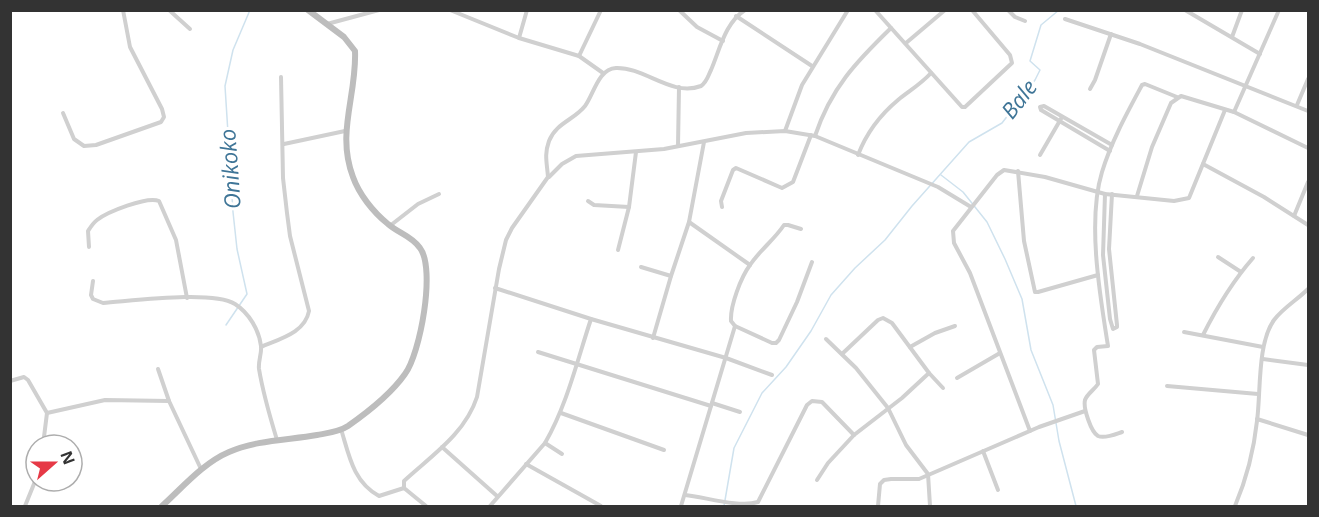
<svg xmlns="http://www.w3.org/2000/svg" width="1319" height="517" viewBox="0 0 1319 517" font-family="'Open Sans',sans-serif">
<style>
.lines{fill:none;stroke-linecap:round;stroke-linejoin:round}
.stream{stroke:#cfe2ee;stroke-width:1.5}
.minor{stroke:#d0d0d0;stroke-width:4}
.secondary{stroke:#bdbdbd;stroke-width:6}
.labels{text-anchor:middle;stroke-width:6;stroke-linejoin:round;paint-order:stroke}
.water-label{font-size:22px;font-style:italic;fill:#3f7597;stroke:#fff}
</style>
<rect width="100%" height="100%" fill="#fff"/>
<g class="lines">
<g class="stream">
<polyline points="941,175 963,192 987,222 1005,259 1022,299 1031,350 1053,405 1059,441 1076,506"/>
<polyline points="226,325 247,294 237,249 233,212 225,86 233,50 250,10"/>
<polyline points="724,506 734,448 762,393 786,367 811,331 831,295 855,268 885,240 912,206 969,142 1002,123 1035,80 1040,70 1030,61 1041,25 1059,10"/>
</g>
<g class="minor">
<polyline points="169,10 190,29"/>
<polyline points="450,10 519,38 579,56 603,73"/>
<polyline points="679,10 697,27 723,41"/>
<polyline points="875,10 962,107 965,107 1012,63 1010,55 972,10"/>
<polyline points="1008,10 1015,17 1025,21"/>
<polyline points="1185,10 1260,54"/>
<polyline points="736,16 812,66"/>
<polyline points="1065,19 1140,44 1308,111"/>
<polyline points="327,24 379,10"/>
<polyline points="1232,37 1242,10"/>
<polyline points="519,38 527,10"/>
<polyline points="906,43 945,10"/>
<polyline points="579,56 601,10"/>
<polyline points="1090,89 1095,80 1111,34"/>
<polyline points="1297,105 1308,79"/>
<polyline points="1234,112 1279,10"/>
<polyline points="63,113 74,139 84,146 96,145 161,122 164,117 162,109 130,47 123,10"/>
<polyline points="785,131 802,85 848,10"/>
<path d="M815,136C831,88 856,62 891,28"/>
<polyline points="284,144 345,131"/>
<polyline points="678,146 679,87"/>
<polyline points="1110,151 1041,110 1040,107 1044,106 1112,145"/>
<path d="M858,155C866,134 880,115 898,100C909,91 921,84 931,73"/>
<polyline points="1040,155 1062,117"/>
<polyline points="1203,164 1264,197 1308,225"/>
<polyline points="1018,171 1024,241 1035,292 1038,292 1098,275"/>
<polyline points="549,177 562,164 576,156 664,149 746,133 785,131 815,136 938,187 971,207"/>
<polyline points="1105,194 1103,255 1110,319 1113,329 1117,327 1117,325 1109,249 1112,194"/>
<polyline points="1137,196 1152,147 1171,103 1181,96 1234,112 1308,148"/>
<polyline points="588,201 594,205 629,207"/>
<polyline points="722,207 721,201 733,170 736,168 782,188 793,182 811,135"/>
<polyline points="1294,216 1308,182"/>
<polyline points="689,222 750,265"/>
<polyline points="391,225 418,204 439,194"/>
<path d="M89,247L88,231C90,228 93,223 97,220C107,212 147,196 159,201L176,240L187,298"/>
<polyline points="618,250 629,207 636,152"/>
<polyline points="1218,257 1241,272"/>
<polyline points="641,267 671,276"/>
<path d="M93,281L91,295L93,299L103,303C132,301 212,290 235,304C249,313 259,330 261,346C262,353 258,361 259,369C263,393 270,417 277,440"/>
<polyline points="495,288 591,319 726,358 772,375"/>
<polyline points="735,326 772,343 776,343 779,340 797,302 812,262"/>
<polyline points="1184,332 1263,347"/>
<path d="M1203,335C1217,307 1232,282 1253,258"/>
<polyline points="653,338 671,276 689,222 704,142"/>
<polyline points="826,339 856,368 888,408 906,445 928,474 930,506"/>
<path d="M261,347C279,339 305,333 309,311L290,236L287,213L283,178L281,77"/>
<polyline points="910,347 935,333 955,326"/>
<polyline points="538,352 711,406"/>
<polyline points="1263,359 1308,365"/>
<polyline points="158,369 169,401 201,469"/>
<polyline points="929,373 943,388"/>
<polyline points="957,378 1000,353"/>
<polyline points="10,381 24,377 28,380 47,413 43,445"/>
<polyline points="1167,386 1258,394"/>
<polyline points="712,403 740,412"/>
<polyline points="47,413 105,400 169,401"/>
<polyline points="561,413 664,450"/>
<polyline points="1257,419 1308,435"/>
<path d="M341,429C349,455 353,482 379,496L404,488L426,506"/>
<polyline points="1030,431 970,273 954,243 953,231 997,175 1004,170 1045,177 1105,194 1174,201 1189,198 1225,110"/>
<path d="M1122,432C1116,434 1105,439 1098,436C1091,432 1083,408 1085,400C1087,394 1094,390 1098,384L1094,350L1097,347L1108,346C1100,296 1087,221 1102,172C1111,142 1127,113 1142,85L1145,84L1177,97"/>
<polyline points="545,443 562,454"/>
<polyline points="442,447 497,496"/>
<polyline points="983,451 998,490"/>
<polyline points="526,464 601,506"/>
<polyline points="817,480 828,463 854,435 902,398 929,373 892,323 883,318 878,320 842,354"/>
<path d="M404,488V481C431,456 465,434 477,397L499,269L506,240L512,228L548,177C547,163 544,155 549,141C556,123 574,120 585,106C594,94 598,69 616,68C645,67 671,97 701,86C707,82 708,76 711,70C720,49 725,23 745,10"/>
<path d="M685,495C705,497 739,508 758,502L807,405L812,401L822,402L854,435"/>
<polyline points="25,506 36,479"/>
<path d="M490,506L545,443C567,405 577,361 591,319"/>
<path d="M681,506L735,326L731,321C730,306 741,277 750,265C760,250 774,240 784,225H788L801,229"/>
<polyline points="878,506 880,484 884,480 891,479 919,479 1039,427 1085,411"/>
<path d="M1235,506C1246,480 1254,449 1257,421C1261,392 1257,344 1274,320C1283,308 1297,300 1308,289"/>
</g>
<path class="secondary" d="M162,506C182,488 203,463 229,452C256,440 289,440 317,435C328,433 339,432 348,426C368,412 391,394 405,374C420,354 436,269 420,248C412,236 398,233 388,224C373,212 359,194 353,177C336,133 357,95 355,51L344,37L308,10"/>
</g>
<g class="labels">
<g class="water-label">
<text transform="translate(1019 99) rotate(-52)" y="8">Bale</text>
<text transform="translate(230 169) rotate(-94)" y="8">Onikoko</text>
</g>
</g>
<rect width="1319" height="517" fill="none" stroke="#333333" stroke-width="24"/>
<g transform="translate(54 463) rotate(69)"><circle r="28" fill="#ffffff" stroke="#adadad" stroke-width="1.5"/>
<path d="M0-4.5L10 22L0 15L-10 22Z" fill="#e63946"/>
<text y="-9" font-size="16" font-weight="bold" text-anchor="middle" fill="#333333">N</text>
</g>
</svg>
